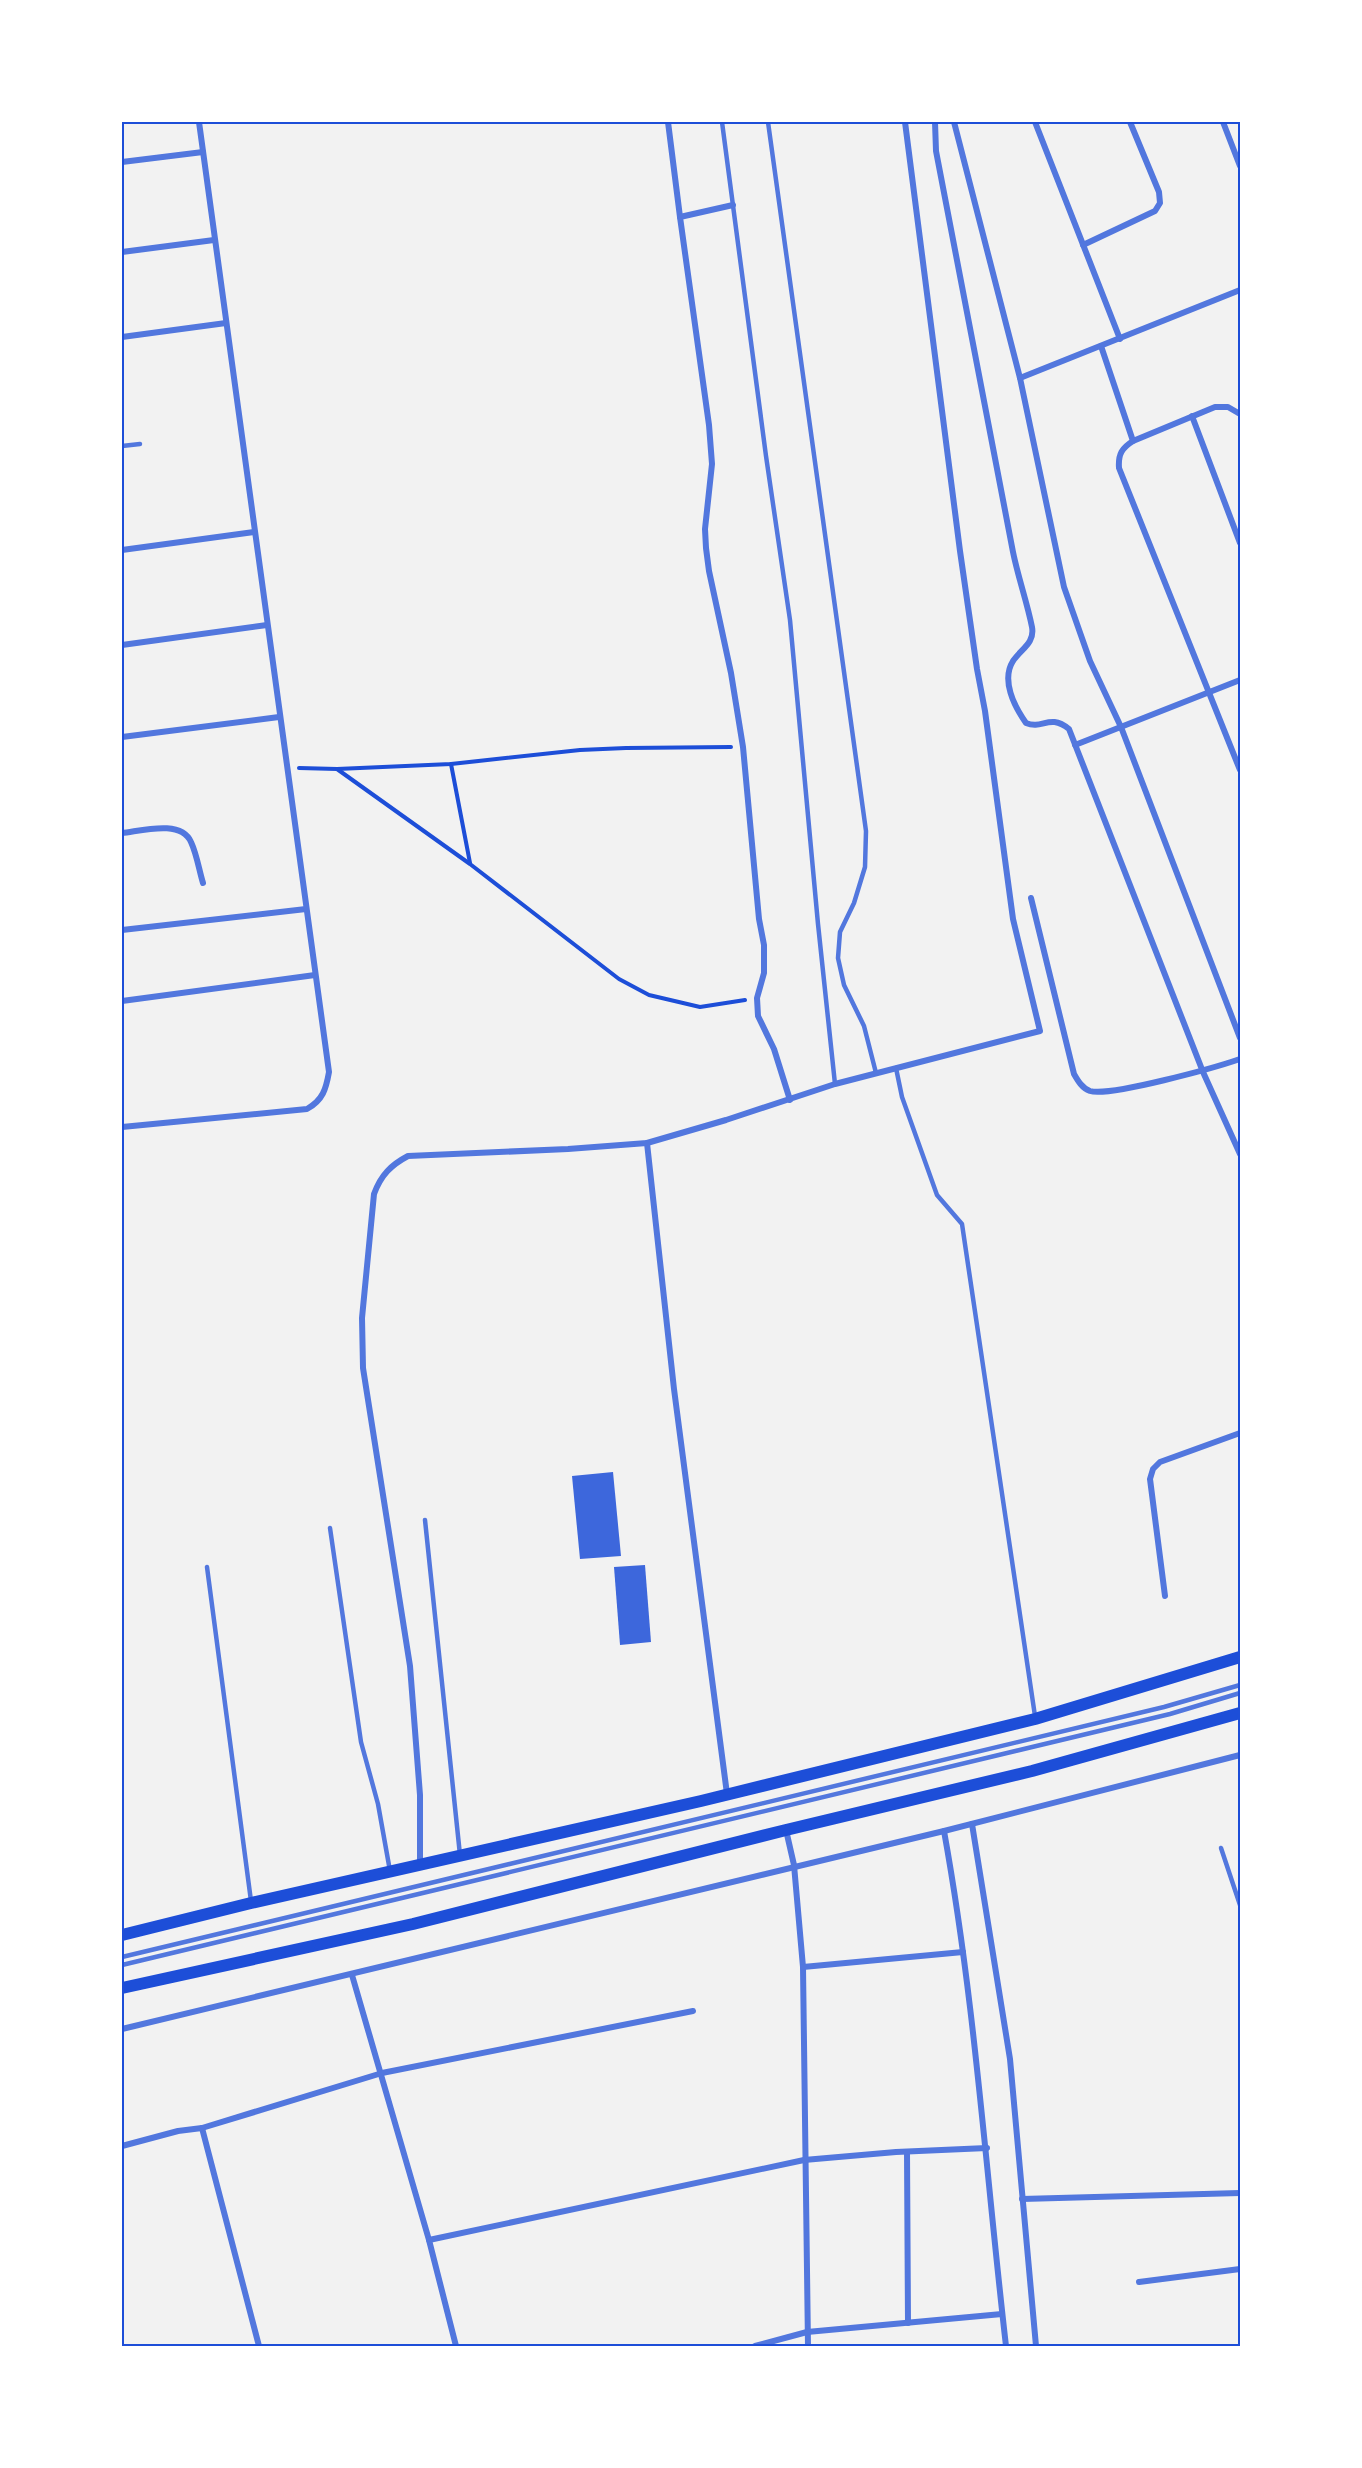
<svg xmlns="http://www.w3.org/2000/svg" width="1362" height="2468" viewBox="0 0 1362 2468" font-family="'Zilla Slab',serif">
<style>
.building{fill:#3d67dc}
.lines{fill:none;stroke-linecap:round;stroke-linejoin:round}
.path{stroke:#1d4ed8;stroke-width:4}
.service{stroke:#5277de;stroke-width:4.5}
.minor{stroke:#5277de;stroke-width:6}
.secondary{stroke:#1d4ed8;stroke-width:12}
.neatline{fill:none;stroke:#1d4ed8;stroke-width:2}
</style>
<rect width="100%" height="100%" fill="#f2f2f2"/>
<g class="building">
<polygon points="613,1472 621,1556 580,1559 572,1476"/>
<polygon points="645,1565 651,1642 620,1645 614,1567"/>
</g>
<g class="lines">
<g class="path">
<polyline points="451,764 470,863"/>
<polyline points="299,768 337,769 451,764 580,750 626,748 731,747"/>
<polyline points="337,769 470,864 619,979 649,995 700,1007 745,1000"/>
</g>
<g class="service">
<polyline points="722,122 766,456 790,620 818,924 835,1084"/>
<polyline points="768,122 866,831 865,867 854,903 840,932 838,958 844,985 864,1026 876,1073"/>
<polyline points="122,446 140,444"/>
<polyline points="896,1068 902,1097 937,1195 962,1224 1035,1716"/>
<polyline points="425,1520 460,1855"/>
<polyline points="330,1528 361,1742 378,1804 390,1871"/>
<polyline points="207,1567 251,1901"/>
<polyline points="1221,1848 1240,1905"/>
<polyline points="122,1957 1164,1707 1240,1685"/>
<polyline points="122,1965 1170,1714 1240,1693"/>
</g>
<g class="minor">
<polyline points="668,122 680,217"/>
<path d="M935,122L936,151C962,284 987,418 1013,552C1018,577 1027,602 1032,627C1035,643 1021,649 1013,661C1001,680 1014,706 1026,723C1043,730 1049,713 1069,729L1203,1072L1240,1154"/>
<polyline points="954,122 1020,378 1064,587 1090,661 1121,727 1240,1038"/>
<polyline points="1035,122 1120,339"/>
<polyline points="1223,122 1240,166"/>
<polyline points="122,162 203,152"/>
<polyline points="733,205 680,217 709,425 712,464 705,529 706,548 709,571 731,673 743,747 759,919 764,945 764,973 757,998 758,1016 774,1049 790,1100"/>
<polyline points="1083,245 1155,211 1160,203 1159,192 1130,122"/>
<polyline points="122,252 214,240"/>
<polyline points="122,337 226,323"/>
<polyline points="1101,346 1133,441"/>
<polyline points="1020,378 1240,290"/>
<path d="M1240,414L1228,407H1215L1133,441C1122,448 1118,454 1119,468L1240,770"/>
<polyline points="1192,416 1240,543"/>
<polyline points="122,550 254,532"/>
<polyline points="122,645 267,625"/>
<polyline points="122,737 279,717"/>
<polyline points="1075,745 1240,680"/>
<path d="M122,833C141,831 181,819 191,842C197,855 199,870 203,883"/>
<path d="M1031,898L1074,1074C1078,1081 1082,1088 1090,1091C1110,1097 1217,1067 1240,1059"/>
<polyline points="122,930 306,909"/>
<polyline points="122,1001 315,975"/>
<path d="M122,1127L307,1109C323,1100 326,1089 329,1072L199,122"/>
<polyline points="647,1143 674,1389 727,1794"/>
<polyline points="1165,1596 1150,1479 1153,1469 1160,1462 1240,1433"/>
<polyline points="972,1824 1010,2059 1036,2346"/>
<polyline points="786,1830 794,1865 803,1967 808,2346"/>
<path d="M944,1831C975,2002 986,2174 1006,2346"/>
<path d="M420,1866V1795L410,1666L363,1368L362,1318L374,1194C381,1175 391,1165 408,1156L568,1149L647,1143L726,1120L835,1084L1040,1031L1013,919L985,711L977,669L960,551L905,122"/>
<polyline points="803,1967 963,1952"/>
<polyline points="352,1975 429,2240 456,2346"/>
<polyline points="122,2029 944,1831 1240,1755"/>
<polyline points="202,2128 259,2346"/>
<polyline points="122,2146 178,2131 202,2128 382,2073 693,2011"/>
<polyline points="907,2152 908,2323"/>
<polyline points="1022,2199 1240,2193"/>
<polyline points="429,2240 804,2160 896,2152 987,2148"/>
<polyline points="1139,2282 1240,2269"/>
<polyline points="755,2346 807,2332 1002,2314"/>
</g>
<g class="secondary">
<polyline points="122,1935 251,1903 701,1801 1035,1719 1240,1657"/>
<polyline points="122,1988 413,1924 786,1830 1032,1771 1240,1713"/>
</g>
</g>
<rect width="1362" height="2468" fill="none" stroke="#ffffff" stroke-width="246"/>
<rect x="123" y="123" width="1116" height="2222" class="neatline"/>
</svg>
